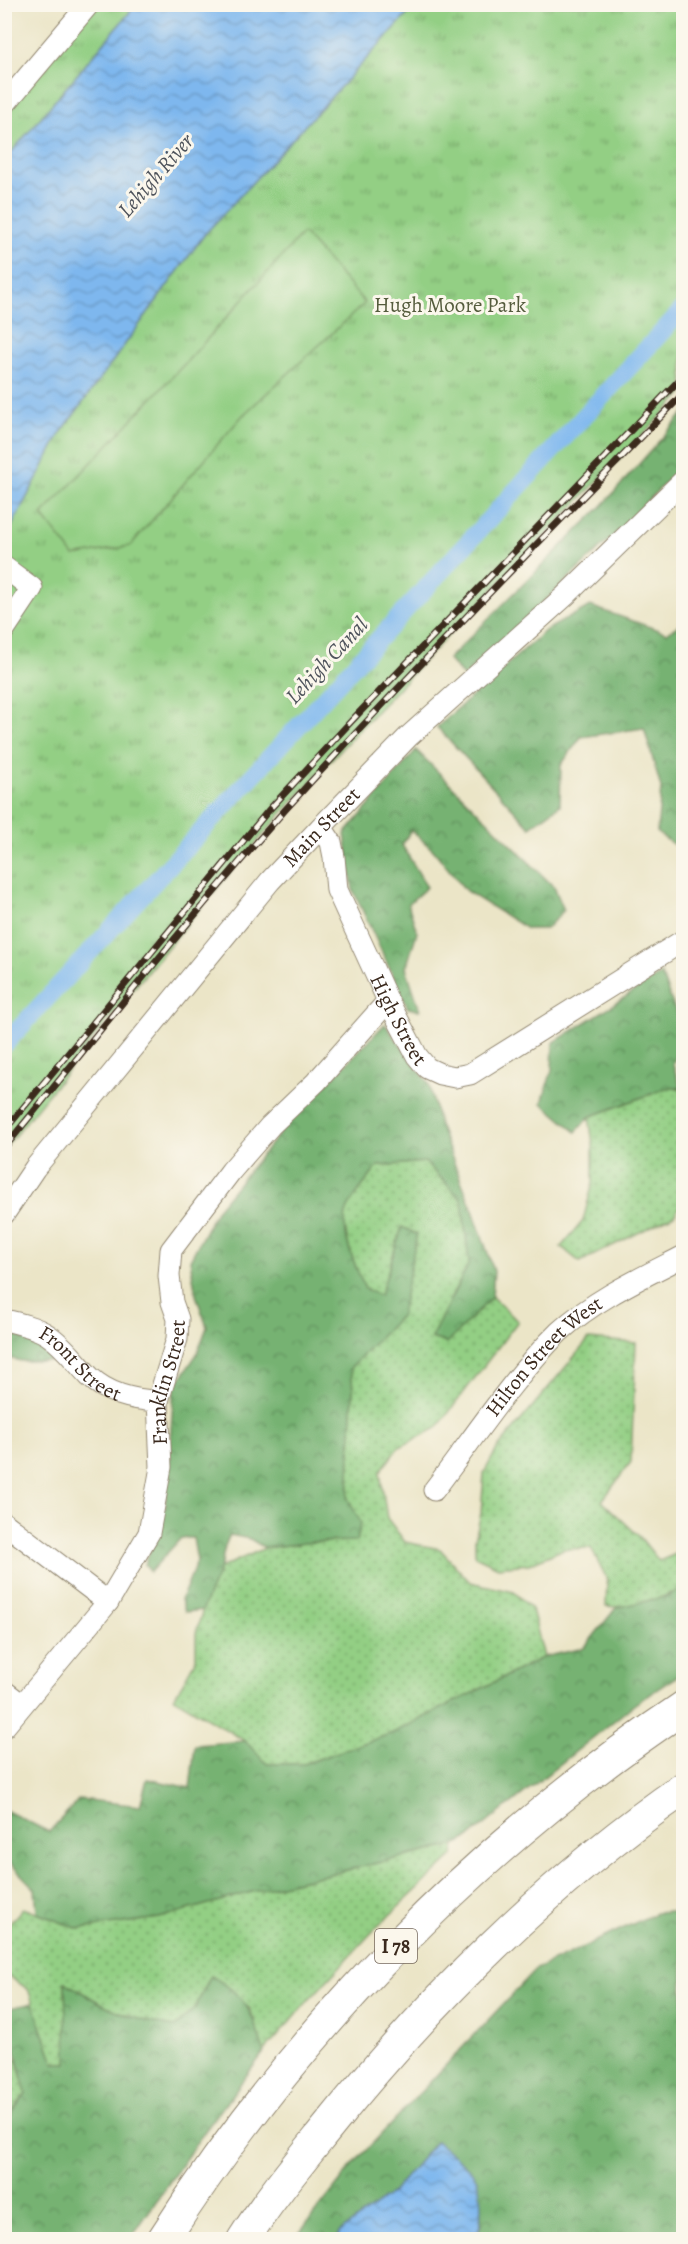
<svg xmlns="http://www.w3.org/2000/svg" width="688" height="2244" viewBox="0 0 688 2244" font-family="Alegreya,serif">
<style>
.grass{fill:url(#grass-dots);stroke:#677c51;stroke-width:1.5}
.forest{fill:url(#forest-crowns);stroke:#586e48;stroke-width:1.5}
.park{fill:url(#park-tufts);stroke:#677c51;stroke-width:1.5}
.garden{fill:#93cf84;stroke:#677c51;stroke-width:1.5}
.water{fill:url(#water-waves);stroke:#5c7086;stroke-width:1.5}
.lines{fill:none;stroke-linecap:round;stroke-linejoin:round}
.canal{stroke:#7eb7ee;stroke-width:18}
.minor-casing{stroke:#938872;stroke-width:23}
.highway-casing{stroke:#938872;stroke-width:34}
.minor{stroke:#fff;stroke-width:21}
.highway{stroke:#fff;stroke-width:32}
.rail-casing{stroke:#3b2a1e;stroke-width:7}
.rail{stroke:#fbf7ec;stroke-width:4.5;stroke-dasharray:14;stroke-linecap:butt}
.labels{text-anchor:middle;stroke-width:6;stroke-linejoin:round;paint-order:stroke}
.shield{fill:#fbf7ec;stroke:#75685c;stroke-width:1.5}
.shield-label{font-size:20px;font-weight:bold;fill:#3b2a1e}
.park-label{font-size:21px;fill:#555c3d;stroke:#fbf7ec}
.street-label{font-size:21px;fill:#3b2a1e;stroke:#fbf7ec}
.water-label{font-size:22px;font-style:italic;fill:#4f545c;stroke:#fbf7ec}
</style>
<defs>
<pattern id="grass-dots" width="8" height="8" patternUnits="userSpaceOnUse" patternTransform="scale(1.5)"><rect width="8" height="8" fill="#93cf84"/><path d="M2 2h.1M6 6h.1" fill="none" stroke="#79a86b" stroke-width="1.8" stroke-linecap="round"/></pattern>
<pattern id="forest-crowns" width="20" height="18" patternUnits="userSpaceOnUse" patternTransform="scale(1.5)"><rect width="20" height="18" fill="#76b272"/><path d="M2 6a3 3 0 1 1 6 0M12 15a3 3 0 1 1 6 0" fill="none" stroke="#62915d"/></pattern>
<pattern id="park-tufts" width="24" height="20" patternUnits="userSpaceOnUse" patternTransform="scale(1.5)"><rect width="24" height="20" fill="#93cf84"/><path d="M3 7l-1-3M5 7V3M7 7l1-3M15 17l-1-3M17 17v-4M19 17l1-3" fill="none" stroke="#79a86b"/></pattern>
<pattern id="water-waves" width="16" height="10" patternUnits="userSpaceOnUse" patternTransform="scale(1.5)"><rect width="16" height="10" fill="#7eb7ee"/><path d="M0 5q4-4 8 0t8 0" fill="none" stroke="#6895c0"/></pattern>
</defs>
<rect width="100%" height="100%" fill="#fbf7ec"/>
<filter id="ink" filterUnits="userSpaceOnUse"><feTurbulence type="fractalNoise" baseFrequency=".0167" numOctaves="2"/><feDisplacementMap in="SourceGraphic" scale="12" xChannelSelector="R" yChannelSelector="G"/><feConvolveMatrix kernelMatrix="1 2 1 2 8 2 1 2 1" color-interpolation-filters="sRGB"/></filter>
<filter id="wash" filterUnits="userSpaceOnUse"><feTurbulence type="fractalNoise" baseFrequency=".008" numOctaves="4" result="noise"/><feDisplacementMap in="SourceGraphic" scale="24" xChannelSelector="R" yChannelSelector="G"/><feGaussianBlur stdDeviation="1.35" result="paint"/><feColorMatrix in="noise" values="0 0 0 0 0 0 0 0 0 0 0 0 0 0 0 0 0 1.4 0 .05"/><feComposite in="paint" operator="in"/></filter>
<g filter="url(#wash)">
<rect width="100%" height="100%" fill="#ebe5c7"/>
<g class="grass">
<polygon points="667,1088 681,1088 684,1124 683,1202 674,1215 580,1262 561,1247 583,1221 593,1182 593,1144 589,1117"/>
<path d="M425,1162L462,1200L469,1263L431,1338L447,1343L492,1297L518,1321L437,1428L398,1448L380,1472L387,1518L405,1542L440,1549L470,1582L514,1592L532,1609L544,1657L393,1733L304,1764H267L245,1741L174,1698L196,1659V1633L207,1595L220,1568L265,1548L312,1542L357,1541L360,1523L348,1499L353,1390L351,1367L401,1315L402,1228L380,1296L365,1289C356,1268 338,1229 348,1208C355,1193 369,1179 378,1166Z"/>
<path d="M589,1339L636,1343L631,1462L602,1501L640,1537L659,1561L683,1551V1588C664,1598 628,1610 606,1606L607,1579L591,1548L564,1549L529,1564L498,1567L475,1556V1539L481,1513L484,1473L497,1449Z"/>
<polygon points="455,1845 453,1856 376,1928 308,2001 264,2052 250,2009 211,1976 195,2008 175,2027 148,2023 97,2003 65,1983 68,2063 54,2063 28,1989 5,1974 4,1930 23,1908 79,1929 159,1918 251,1892"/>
<polygon points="5,2059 17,2060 26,2094 5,2121"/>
</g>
<g class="forest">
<polygon points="683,414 683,464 625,525 464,677 448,659 603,505"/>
<polygon points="590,606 667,633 683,622 683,851 657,833 661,788 644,728 581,737 561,765 560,805 530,827 437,727 546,630"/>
<polygon points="416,750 554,887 564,910 546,929 527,929 466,891 434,851 411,830 402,845 427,887 408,904 417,932 406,968 420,1010 408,1008 353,890 345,834"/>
<polygon points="661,974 683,1030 673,1065 681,1088 667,1088 589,1117 576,1132 542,1103 552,1070 553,1043"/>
<path d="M385,1024L429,1084L439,1125L474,1213L494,1271L492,1297L447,1343L431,1338L469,1263L462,1200L425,1162L378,1166C369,1179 355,1193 348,1208C338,1229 356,1268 365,1289L380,1296L402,1227L417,1234L401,1315L351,1367L353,1390L348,1499L361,1523L357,1541L312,1542L265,1548L250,1539L230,1535C223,1546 224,1556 220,1568C215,1583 207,1595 203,1610L185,1612L181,1600L197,1561L193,1538H181L150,1572L145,1564L165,1508L174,1388L197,1354L207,1327L196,1295L190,1260L217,1209L284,1128Z"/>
<polygon points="5,1332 33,1342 52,1361 21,1361 8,1358 5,1362"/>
<polygon points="683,1588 683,1672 635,1704 468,1838 455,1845 251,1892 159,1918 79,1929 37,1913 35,1889 5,1858 5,1810 49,1832 79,1799 140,1806 147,1779 190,1788 195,1745 245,1741 267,1764 304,1764 393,1733 544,1657 584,1648 616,1608 668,1596"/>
<polygon points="683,1911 683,2239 477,2239 481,2223 480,2195 436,2141 392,2193 339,2233 338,2239 294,2240 357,2160 536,1969 656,1913"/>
<path d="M211,1976C249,1997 251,2012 264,2052L202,2135L130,2239L11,2240L5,2237V2121L26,2094L5,2009L33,2003L54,2063H67L65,1982C101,2005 131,2021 175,2027L195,2008Z"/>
</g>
<g class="park">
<polygon points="89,5 136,5 5,160 4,105"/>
<path d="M416,5H683V393C550,531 414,668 285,810C188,919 97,1034 5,1148V539L60,434L204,235Z"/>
</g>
<polygon class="garden" points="303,233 365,303 243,415 130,546 74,556 42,515 190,358"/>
<g class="water">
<polygon points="136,5 416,5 204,235 60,434 5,539 5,160"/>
<path d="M436,2141C448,2152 465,2163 474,2175C484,2189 481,2224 477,2239H338L339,2233L392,2193Z"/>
</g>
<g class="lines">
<polyline class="canal" points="4,1045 684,308"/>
</g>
</g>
<g filter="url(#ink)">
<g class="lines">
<defs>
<g id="minor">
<polyline points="4,105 89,4"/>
<polyline points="4,567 32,588 4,630"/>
<path id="s1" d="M321,827L331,842L334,857L337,890L388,1001L417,1056L427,1068L440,1074L455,1077L470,1074L684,940"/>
<path id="s2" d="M4,1214L35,1168L270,881L321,827L408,737L565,596L684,480"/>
<path id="s3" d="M4,1320C18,1323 36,1327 48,1335C65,1346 76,1363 90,1377C109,1395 134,1400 158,1401"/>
<path id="s4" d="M434,1490C473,1439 514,1376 559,1332C595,1299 641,1278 684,1256"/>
<polyline points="4,1523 108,1602"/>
<polyline points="4,1691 21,1704"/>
<path id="s5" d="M4,1727L108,1602L149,1533L161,1467L158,1401L177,1339L178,1319L172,1302L169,1276L171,1250L231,1171L270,1126L316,1082L388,1001"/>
</g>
<g id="highway">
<path d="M163,2240C298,2029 476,1846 684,1707"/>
<path d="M243,2240C268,2200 299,2163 328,2127C429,2001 551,1880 684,1788"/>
</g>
</defs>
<use href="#minor" class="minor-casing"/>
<use href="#highway" class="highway-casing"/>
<use href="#minor" class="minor"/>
<use href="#highway" class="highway"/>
<defs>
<g id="rail">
<polyline points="4,1131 268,811 357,715 684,375"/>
<path d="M4,1148C97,1035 188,919 285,810C414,668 550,531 684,393"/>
</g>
</defs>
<use href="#rail" class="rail-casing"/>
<use href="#rail" class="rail"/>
</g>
</g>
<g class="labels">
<rect class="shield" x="375" y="1929" width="42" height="34" rx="4.5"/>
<g class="shield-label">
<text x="396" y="1953">I 78</text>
</g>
<g class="park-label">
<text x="450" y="312">Hugh Moore Park</text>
</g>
<g class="street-label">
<text dy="7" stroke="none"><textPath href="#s2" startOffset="501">Main Street</textPath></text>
<text dy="7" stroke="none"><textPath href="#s1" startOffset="210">High Street</textPath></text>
<text dy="7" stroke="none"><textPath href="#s4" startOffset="174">Hilton Street West</textPath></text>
<text dy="7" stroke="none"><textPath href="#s3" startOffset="90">Front Street</textPath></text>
<text dy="7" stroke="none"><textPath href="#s5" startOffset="396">Franklin Street</textPath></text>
</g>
<g class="water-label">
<text transform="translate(155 175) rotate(-49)" y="8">Lehigh River</text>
<text transform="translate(326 660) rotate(-47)" y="8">Lehigh Canal</text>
</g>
</g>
<rect width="688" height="2244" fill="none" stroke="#fbf7ec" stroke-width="24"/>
</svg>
